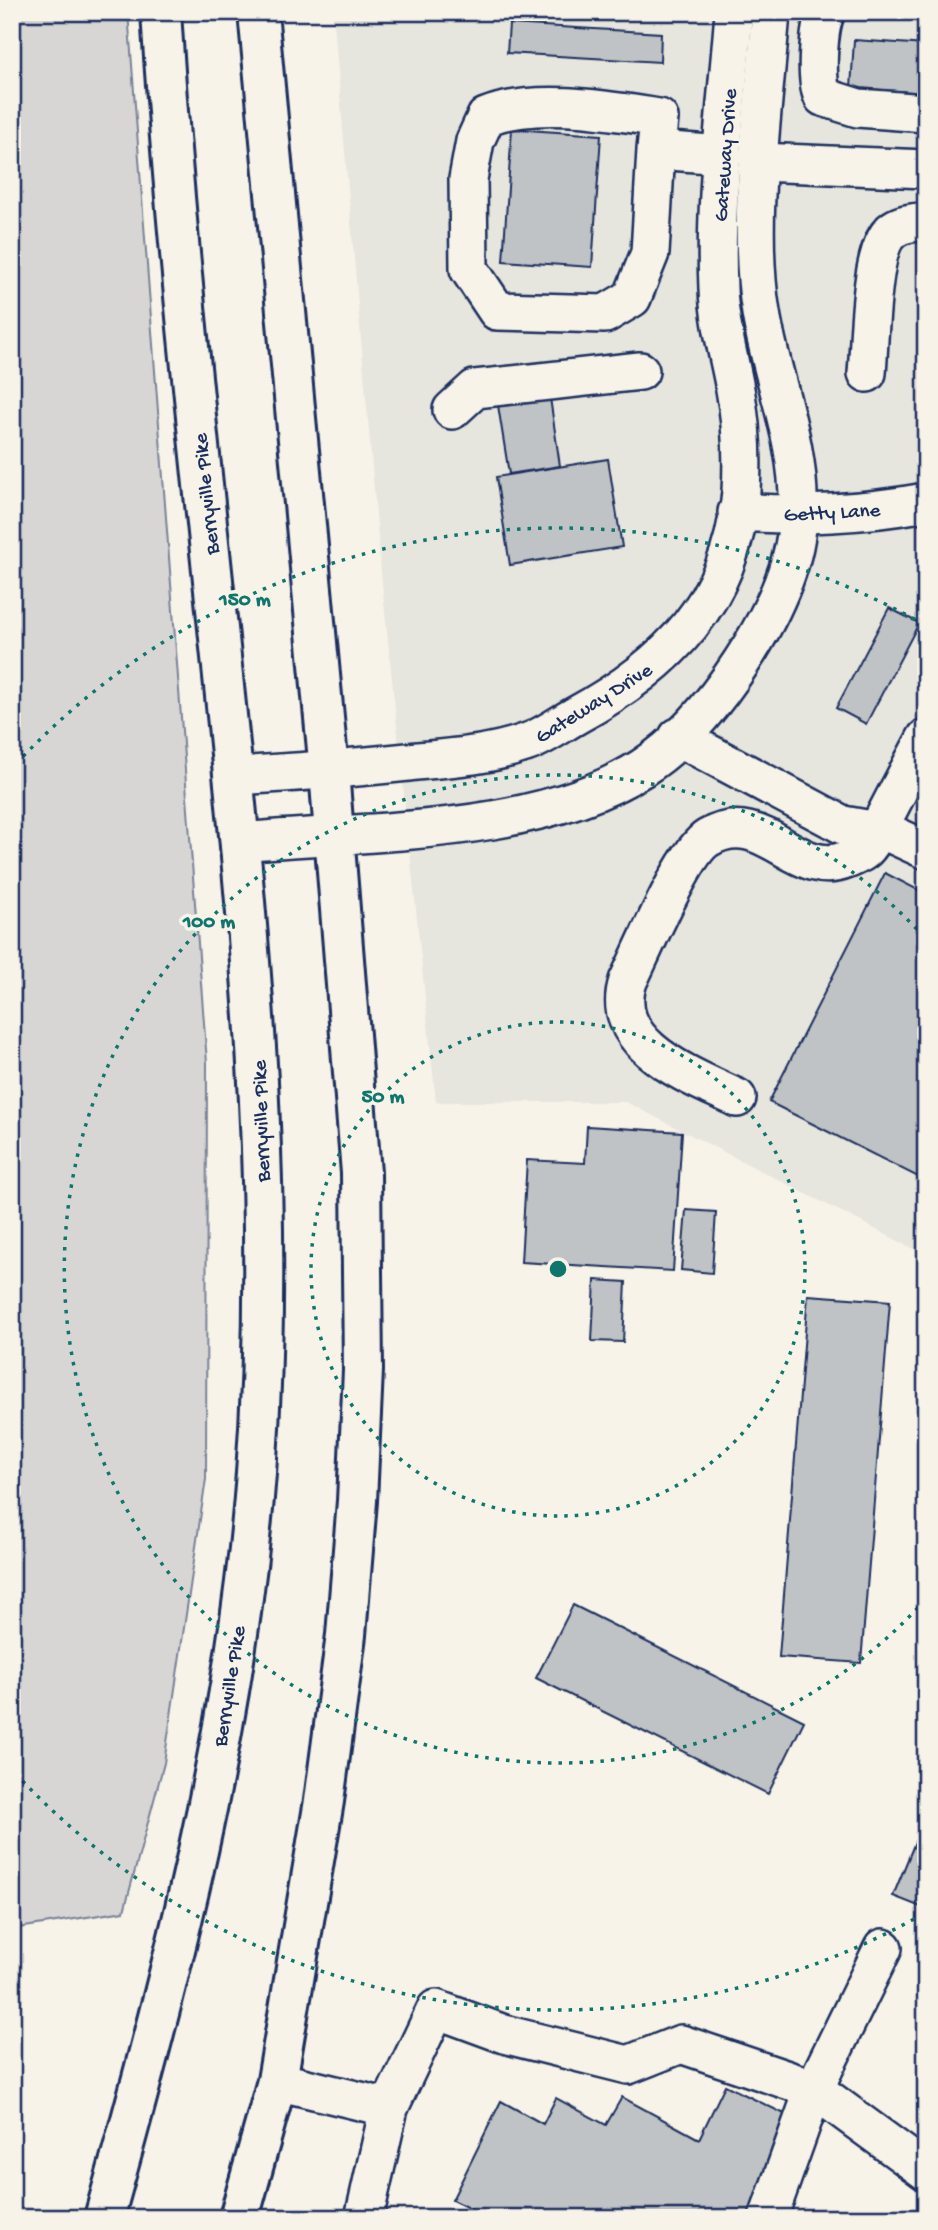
<svg xmlns="http://www.w3.org/2000/svg" width="938" height="2230" viewBox="0 0 938 2230" font-family="'Gochi Hand',sans-serif">
<style>
.built{fill:#e6e5de}
.green{fill:#d7d6d4;stroke:#798299;stroke-width:2}
.building{fill:#c0c3c5;stroke:#1b2f5e;stroke-width:2}
.lines{fill:none;stroke-linecap:round;stroke-linejoin:round}
.minor-casing{stroke:#1b2f5e;stroke-width:42}
.highway-casing{stroke:#1b2f5e;stroke-width:44}
.minor{stroke:#f7f3e8;stroke-width:37}
.highway{stroke:#f7f3e8;stroke-width:38}
.ring{fill:none;stroke:#0f766e;stroke-width:3.5;stroke-dasharray:3.5 7}
.labels{text-anchor:middle;stroke-width:7;stroke-linejoin:round;paint-order:stroke}
.street-label{font-size:21px;fill:#1b2f5e;stroke:#f7f3e8}
.centre{fill:#0f766e;stroke:#f7f3e8;stroke-width:3.5}
.ring-label{font-size:21px;text-anchor:middle;font-weight:bold;fill:#0f766e;stroke:#f7f3e8;stroke-width:7;stroke-linejoin:round;paint-order:stroke}
</style>
<rect width="100%" height="100%" fill="#f7f3e8"/>
<filter id="ink" filterUnits="userSpaceOnUse"><feTurbulence type="fractalNoise" baseFrequency=".0143" numOctaves="2"/><feDisplacementMap in="SourceGraphic" scale="14" xChannelSelector="R" yChannelSelector="G"/><feConvolveMatrix kernelMatrix="1 2 1 2 8 2 1 2 1" color-interpolation-filters="sRGB"/></filter>
<g filter="url(#ink)">
<polygon class="built" points="333,12 926,12 926,1255 626,1102 436,1102 382,583"/>
<polygon class="green" points="12,12 128,12 207,1063 206,1479 164,1763 124,1911 12,1929"/>
<g class="building">
<polygon points="509,24 661,33 660,62 507,53"/>
<polygon points="854,40 926,45 926,93 851,88"/>
<polygon points="512,129 601,135 592,267 503,261"/>
<polygon points="549,391 560,466 509,474 497,399"/>
<polygon points="608,459 622,547 510,565 496,477"/>
<polygon points="889,608 919,623 866,724 836,708"/>
<polygon points="885,873 926,894 926,1181 769,1102"/>
<polygon points="587,1126 682,1132 673,1271 521,1262 527,1160 585,1163"/>
<polygon points="686,1210 716,1212 712,1273 681,1270"/>
<polygon points="595,1280 626,1282 623,1342 592,1341"/>
<polygon points="808,1295 890,1301 861,1663 779,1657"/>
<polygon points="573,1605 804,1721 768,1794 536,1678"/>
<polygon points="926,1815 926,1909 893,1896"/>
<polygon points="725,2085 799,2121 746,2218 489,2218 452,2200 501,2101 543,2124 556,2098 606,2125 622,2097 699,2139"/>
</g>
<g class="lines">
<defs>
<g id="minor">
<path d="M826,12C818,28 815,82 823,97L858,108L926,113"/>
<path d="M656,150L650,253L632,298L605,314L497,311L469,269L468,179L475,141L486,117C534,97 608,110 659,118L656,150L723,155"/>
<polyline points="759,162 926,169"/>
<path d="M867,373C870,343 869,245 894,229C903,223 915,222 926,222"/>
<polyline points="452,410 475,389 640,371"/>
<path d="M737,512C803,516 860,514 926,502"/>
<polyline points="678,737 843,825 889,833 926,850"/>
<path d="M233,776C292,773 350,768 408,762C447,758 488,756 525,743C542,738 559,725 575,716C667,666 733,601 741,491C743,459 741,421 735,389C729,356 719,323 718,289C714,197 727,104 734,12"/>
<path d="M240,842C365,830 534,837 642,768C683,742 716,701 742,661C770,618 797,565 798,513C801,444 772,380 761,313C746,223 764,105 771,12"/>
<path d="M737,1098C691,1076 607,1046 628,981C643,951 684,852 708,838C764,805 795,881 846,860C853,857 860,855 865,850C874,842 878,828 884,818C898,791 912,764 926,738"/>
<polyline points="277,2081 389,2108"/>
<polyline points="364,2218 389,2108 436,2009 504,2034 628,2065 681,2044 814,2089 926,2171"/>
<polyline points="768,2218 814,2089 883,1948"/>
</g>
<g id="highway">
<path d="M104,2218C172,1974 237,1727 256,1473C275,1223 254,974 228,725C204,488 176,250 161,12"/>
<polyline points="239,2218 277,2081 324,1801 346,1635 357,1501 363,1370 361,1173 329,771 258,12"/>
</g>
</defs>
<use href="#minor" class="minor-casing"/>
<use href="#highway" class="highway-casing"/>
<use href="#minor" class="minor"/>
<use href="#highway" class="highway"/>
</g>
</g>
<g class="ring">
<circle cx="558" cy="1269" r="247"/>
<path d="M925 1600A494 494 0 1 1 925 938"/>
<path d="M923 1914A741 741 0 0 1 16 1774M16 764A741 741 0 0 1 923 624"/>
</g>
<g class="labels">
<g class="street-label">
<text transform="translate(724 155) rotate(-86)" y="7">Gateway Drive</text>
<text transform="translate(205 494) rotate(-96)" y="7">Berryville Pike</text>
<text transform="translate(832 511) rotate(-3)" y="7">Getty Lane</text>
<text transform="translate(593 702) rotate(-32)" y="7">Gateway Drive</text>
<text transform="translate(260 1121) rotate(-92)" y="7">Berryville Pike</text>
<text transform="translate(228 1686) rotate(-81)" y="7">Berryville Pike</text>
</g>
</g>
<circle cx="558" cy="1269" r="10" class="centre"/>
<g class="ring-label">
<text x="245" y="605">150 m</text>
<text x="209" y="927">100 m</text>
<text x="383" y="1102">50 m</text>
</g>
<rect width="938" height="2230" fill="none" stroke="#f7f3e8" stroke-width="42"/>
<rect x="21" y="21" width="896" height="2188" fill="none" stroke="#1b2f5e" stroke-width="2.5" filter="url(#ink)"/>
</svg>
